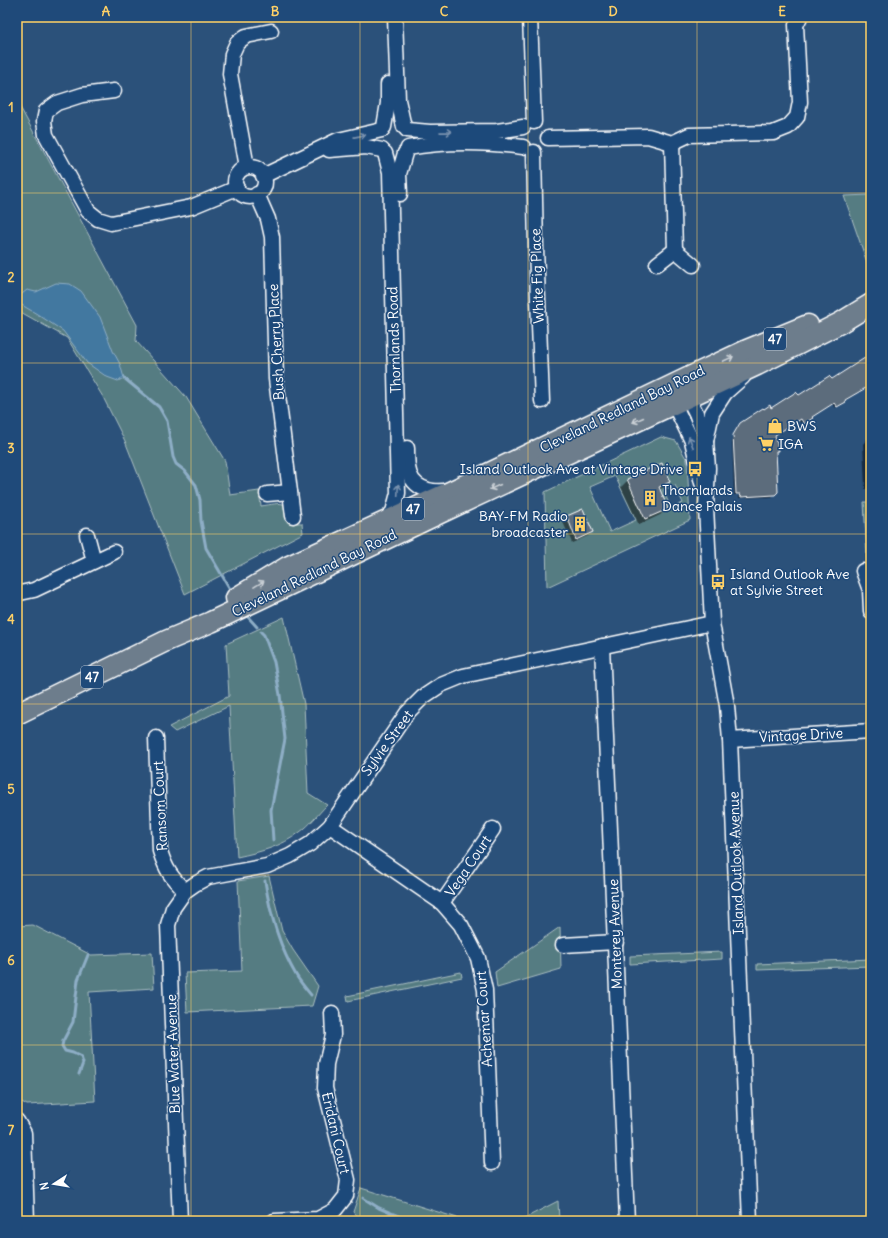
<svg xmlns="http://www.w3.org/2000/svg" width="888" height="1238" viewBox="0 0 888 1238" font-family="Delius,sans-serif">
<style>
.green{fill:#557c82;stroke:#aabec0;fill-rule:evenodd}
.water{fill:#4378a0;stroke:#8eaec6}
.shadow{fill:#0007}
.lines{fill:none;stroke-linecap:round;stroke-linejoin:round}
.stream{stroke:#8eaec6;stroke-width:3}
.building{fill:#5c6c7c;stroke:#fff}
.minor-casing{stroke:#fff;stroke-width:17}
.highway-casing{stroke:#fff;stroke-width:23}
.minor{stroke:#1f4a7a;stroke-width:14}
.highway{stroke:#6d7d8c;stroke-width:20}
.oneway{stroke:#7992af}
.oneway2{stroke:#ccd2d7}
.grid{fill:none;stroke:#ffd166;stroke-width:1;stroke-opacity:0.55}
.labels{text-anchor:middle;stroke-width:3;stroke-linejoin:round;paint-order:stroke}
.shield{fill:#1f4a7a;stroke:#bcc9d7;stroke-width:1}
.shield-label{font-size:13px;font-weight:bold;fill:#fff}
.street-label{font-size:14px;fill:#fff;stroke:#1f4a7a}
.poi-label{font-size:14px;fill:#fff;stroke:#1f4a7a;text-anchor:start}
.neatline{fill:none;stroke:#ffd166;stroke-width:1.5}
.grid-label{font-size:13px;text-anchor:middle;font-weight:bold;fill:#ffd166}
</style>
<rect width="100%" height="100%" fill="#2b517a"/>
<filter id="ink" filterUnits="userSpaceOnUse"><feTurbulence type="fractalNoise" baseFrequency=".025" numOctaves="2"/><feDisplacementMap in="SourceGraphic" scale="8" xChannelSelector="R" yChannelSelector="G"/><feConvolveMatrix kernelMatrix="1 2 1 2 8 2 1 2 1" color-interpolation-filters="sRGB"/></filter>
<g filter="url(#ink)">
<g class="green">
<path d="M17,88L20,107L137,325L136,341L186,397L225,461L230,495L259,491L261,506C283,503 287,498 289,523H302L303,533L185,594L125,441L103,397L67,338L17,310Z"/>
<polygon points="871,195 871,270 870,271 844,196"/>
<path d="M661,437L676,441L687,460L690,520L547,587L545,492ZM662,464L670,482L659,487L668,509L645,519L628,479ZM615,476L636,520L610,532L590,487ZM675,485L683,503L671,508L663,490ZM583,509L593,532L577,539L567,516Z"/>
<polygon points="864,502 870,502 871,557 867,558"/>
<path d="M284,617L304,704L308,793L327,805C318,814 310,825 300,832C281,847 260,852 237,857L229,706L175,732L169,727L229,696L226,644Z"/>
<polygon points="269,876 282,931 293,950 318,986 312,1006 187,1012 185,973 242,971 238,881"/>
<polygon points="33,925 91,955 152,953 154,988 89,992 95,1101 27,1105 20,1101 17,1101 17,926"/>
<polygon points="560,927 561,969 497,988 495,972"/>
<polygon points="722,952 722,959 630,964 630,956"/>
<polygon points="871,959 871,966 757,970 757,964"/>
<polygon points="461,972 462,977 348,1001 347,996"/>
<polygon points="361,1188 467,1221 361,1221 353,1212"/>
<polygon points="558,1201 559,1221 519,1221"/>
</g>
<polygon class="water" points="56,283 70,284 81,291 100,317 113,351 120,364 124,378 118,381 107,377 87,363 63,331 37,314 20,304 18,297 27,290 36,292"/>
<g class="shadow">
<polygon points="871,355 871,384 844,401 843,403 835,408 832,404 811,417 810,420 802,425 799,420 774,436 777,451 775,452 777,491 772,497 739,498 739,495 734,495 732,438 738,426 831,380"/>
<polygon points="871,435 871,488 865,489 863,444"/>
<polygon points="628,480 669,482 662,488 659,490 667,509 660,515 639,525 621,487"/>
<polygon points="583,511 592,532 588,536 572,543 563,522 567,517"/>
</g>
<g class="lines">
<g class="stream">
<polyline points="124,378 159,407 167,421 173,457 176,464 185,471 196,485 200,500 201,521 206,548 230,589"/>
<polyline points="248,617 257,627"/>
<polyline points="261,632 264,635 274,662 280,695 285,739 271,810 273,840"/>
<path d="M265,881C270,914 279,946 296,975C300,982 306,989 311,995"/>
<polyline points="79,1074 83,1063 81,1057 73,1053 65,1051 62,1046 63,1041 73,1022 78,980 88,955"/>
<polyline points="363,1198 379,1208 410,1221"/>
</g>
</g>
<g class="building">
<polygon points="871,354 871,385 845,400 846,402 837,407 834,403 812,417 813,418 804,424 801,419 775,435 776,442 777,442 778,451 776,451 778,492 775,495 741,497 740,494 736,494 733,435 740,423 763,408 764,409 770,405 771,408 796,392 799,395 829,376 832,379"/>
<polygon points="662,463 670,482 659,487 668,509 645,519 627,479"/>
<polygon points="583,509 593,532 576,540 567,516"/>
</g>
<g class="lines">
<defs>
<g id="minor">
<polyline points="395,17 398,100 404,127"/>
<polyline points="530,17 534,122"/>
<polyline points="114,91 82,95 57,103 46,111 44,121 46,135 88,211 98,219 111,223 191,207 237,188"/>
<polyline points="384,127 388,103 388,84"/>
<polyline points="407,130 430,132 497,131 523,127"/>
<polyline points="548,138 648,136 672,143 689,135 773,133 788,127 797,117 800,102 796,25 800,17"/>
<polyline points="672,143 675,250"/>
<path d="M408,148C446,141 485,142 523,147"/>
<polyline points="329,150 366,147 382,150"/>
<polyline points="534,152 536,248 542,401"/>
<polyline points="247,167 230,74 232,54 237,43 246,36 271,31"/>
<circle cx="250" cy="182" r="15"/>
<polyline points="263,176 338,140 382,130"/>
<polyline points="257,194 268,219 272,237 276,379 293,516"/>
<polyline points="400,194 399,174 405,153"/>
<polyline points="657,264 675,250 693,265"/>
<polyline points="684,389 696,413 706,441 708,468 706,507 712,623 727,706 730,740 750,1221"/>
<polyline points="670,396 692,441 702,483"/>
<polyline points="706,441 712,413 725,393 743,377"/>
<path d="M407,448C407,467 407,484 428,490C434,492 442,491 448,491"/>
<polyline points="267,494 290,492"/>
<polyline points="383,522 393,512 398,493 390,172 385,153"/>
<polyline points="87,535 94,561"/>
<polyline points="863,571 870,590 871,611"/>
<polyline points="17,593 20,593 34,590 114,552"/>
<polyline points="602,646 627,1221"/>
<path d="M156,738L160,851C166,870 171,877 185,891"/>
<polyline points="730,740 871,731"/>
<polyline points="330,826 442,903 461,925 478,958 485,990 492,1163"/>
<polyline points="442,903 493,829"/>
<polyline points="563,945 616,942"/>
<polyline points="17,1121 24,1133 27,1221"/>
<polyline points="180,1221 168,925 173,908 185,891 195,884 208,877 267,866 290,856 310,844 330,826 407,713 423,697 441,685 463,676 712,623"/>
<polyline points="274,1221 318,1219 335,1210 346,1196 348,1180 325,1088 326,1064 333,1035 332,1013"/>
</g>
<g id="highway">
<polyline points="236,598 287,567 452,491 702,371 747,350 808,325"/>
<polyline points="17,714 166,641 211,622 442,512 757,365 840,323 871,304"/>
</g>
</defs>
<use href="#minor" class="minor-casing"/>
<use href="#highway" class="highway-casing"/>
<use href="#minor" class="minor"/>
<use href="#highway" class="highway"/>
</g>
<defs><path id="oneway-shaft" d="M-6 0H5M1.5-3L5.5 0L1.5 3" fill="none" stroke-width="1.6" stroke-linecap="round" stroke-linejoin="round"/></defs>
<g class="oneway">
<use href="#oneway-shaft" transform="translate(446 132) rotate(-1)"/>
<use href="#oneway-shaft" transform="translate(360 136) rotate(-11)"/>
<use href="#oneway-shaft" transform="translate(691 442) rotate(-111)"/>
<use href="#oneway-shaft" transform="translate(398 490) rotate(-87)"/>
</g>
<g class="oneway2">
<use href="#oneway-shaft" transform="translate(728 359) rotate(-25)"/>
<use href="#oneway-shaft" transform="translate(638 420) rotate(155)"/>
<use href="#oneway-shaft" transform="translate(495 487) rotate(155)"/>
<use href="#oneway-shaft" transform="translate(259 584) rotate(-32)"/>
</g>
</g>
<path class="grid" d="M191,17V1221M360,17V1221M528,17V1221M697,17V1221M17,193H871M17,363H871M17,534H871M17,704H871M17,875H871M17,1045H871"/>
<defs>
<symbol id="shop-bare" viewBox="-9 -9 18 18"><path d="M-5-2.5h2.3a2.7 3.5 0 0 1 5.4 0H5L5.5 6h-11ZM-1.5-2.5h3a1.5 2.3 0 0 0-3 0Z" fill="#ffd166" stroke="#1f4a7a" stroke-width="2.5" paint-order="stroke"/></symbol>
<symbol id="supermarket-bare" viewBox="-9 -9 18 18"><path d="M-6-5.5h2.5l.6 2H6L4.5 2H-2.5L-4.4-4H-6ZM-1.5 3.2a1.3 1.3 0 1 0 .1 0ZM3 3.2a1.3 1.3 0 1 0 .1 0Z" fill="#ffd166" stroke="#1f4a7a" stroke-width="2.5" paint-order="stroke"/></symbol>
<symbol id="bus-bare" viewBox="-9 -9 18 18"><path d="M-5-6H5V4H4V6H2V4H-2V6H-4V4H-5ZM-3.5-4V0h7V-4ZM-3.5 1.2v1.5H-2V1.2ZM2 1.2v1.5H3.5V1.2Z" fill="#ffd166" stroke="#1f4a7a" stroke-width="2.5" paint-order="stroke"/></symbol>
<symbol id="building-bare" viewBox="-9 -9 18 18"><path d="M-4-6H4V6H1V3H-1V6H-4ZM-2.5-4.3h1.7v1.8h-1.7ZM.8-4.3h1.7v1.8H.8ZM-2.5-1h1.7V.8h-1.7ZM.8-1h1.7V.8H.8Z" fill="#ffd166" stroke="#1f4a7a" stroke-width="2.5" paint-order="stroke"/></symbol>
</defs>
<g fill-rule="evenodd">
<use href="#shop-bare" x="764" y="415" width="22" height="22"/>
<use href="#supermarket-bare" x="755" y="433" width="22" height="22"/>
<use href="#bus-bare" x="684" y="458" width="22" height="22"/>
<use href="#building-bare" x="639" y="487" width="22" height="22"/>
<use href="#building-bare" x="569" y="513" width="22" height="22"/>
<use href="#bus-bare" x="707" y="571" width="22" height="22"/>
</g>
<g class="labels">
<g class="shield">
<rect x="764" y="328" width="22" height="22" rx="3"/>
<rect x="402" y="498" width="22" height="22" rx="3"/>
<rect x="81" y="666" width="22" height="22" rx="3"/>
</g>
<g class="shield-label">
<text x="775" y="344">47</text>
<text x="413" y="514">47</text>
<text x="92" y="682">47</text>
</g>
<g class="street-label">
<text transform="translate(537 276) rotate(-92)" y="5">White Fig Place</text>
<text transform="translate(394 340) rotate(-92)" y="5">Thornlands Road</text>
<text transform="translate(276 342) rotate(-93)" y="5">Bush Cherry Place</text>
<text transform="translate(622 409) rotate(-26)" y="5">Cleveland Redland Bay Road</text>
<text transform="translate(314 573) rotate(-26)" y="5">Cleveland Redland Bay Road</text>
<text transform="translate(801 735) rotate(-3)" y="5">Vintage Drive</text>
<text transform="translate(387 743) rotate(-54)" y="5">Sylvie Street</text>
<text transform="translate(160 806) rotate(-93)" y="5">Ransom Court</text>
<text transform="translate(736 863) rotate(-92)" y="5">Island Outlook Avenue</text>
<text transform="translate(468 866) rotate(-56)" y="5">Vega Court</text>
<text transform="translate(615 934) rotate(-92)" y="5">Monterey Avenue</text>
<text transform="translate(484 1019) rotate(-94)" y="5">Achemar Court</text>
<text transform="translate(173 1054) rotate(-92)" y="5">Blue Water Avenue</text>
<text transform="translate(336 1133) rotate(77)" y="5">Eridani Court</text>
</g>
<g class="poi-label">
<text x="787" y="431">BWS</text>
<text x="778" y="449">IGA</text>
<text x="683" y="474" text-anchor="end">Island Outlook Ave at Vintage Drive</text>
<text x="662" y="495">Thornlands<tspan x="662" dy="16">Dance Palais</tspan></text>
<text x="568" y="521" text-anchor="end">BAY-FM Radio<tspan x="568" dy="16">broadcaster</tspan></text>
<text x="730" y="579">Island Outlook Ave<tspan x="730" dy="16">at Sylvie Street</tspan></text>
</g>
</g>
<rect width="888" height="1238" fill="none" stroke="#1f4a7a" stroke-width="44"/>
<g transform="translate(54 1184) rotate(258)" stroke="#1f4a7a" stroke-width="3" paint-order="stroke">
<path d="M0-3L7 15L0 10L-7 15Z" fill="#ffffff"/>
<text y="-6" font-size="11" font-weight="bold" text-anchor="middle" fill="#ffffff">N</text>
</g>
<rect x="22" y="22" width="844" height="1194" class="neatline"/>
<g class="grid-label">
<text x="106" y="16">A</text>
<text x="275" y="16">B</text>
<text x="444" y="16">C</text>
<text x="613" y="16">D</text>
<text x="782" y="16">E</text>
<text x="11" y="112">1</text>
<text x="11" y="282">2</text>
<text x="11" y="453">3</text>
<text x="11" y="624">4</text>
<text x="11" y="794">5</text>
<text x="11" y="965">6</text>
<text x="11" y="1135">7</text>
</g>
</svg>
